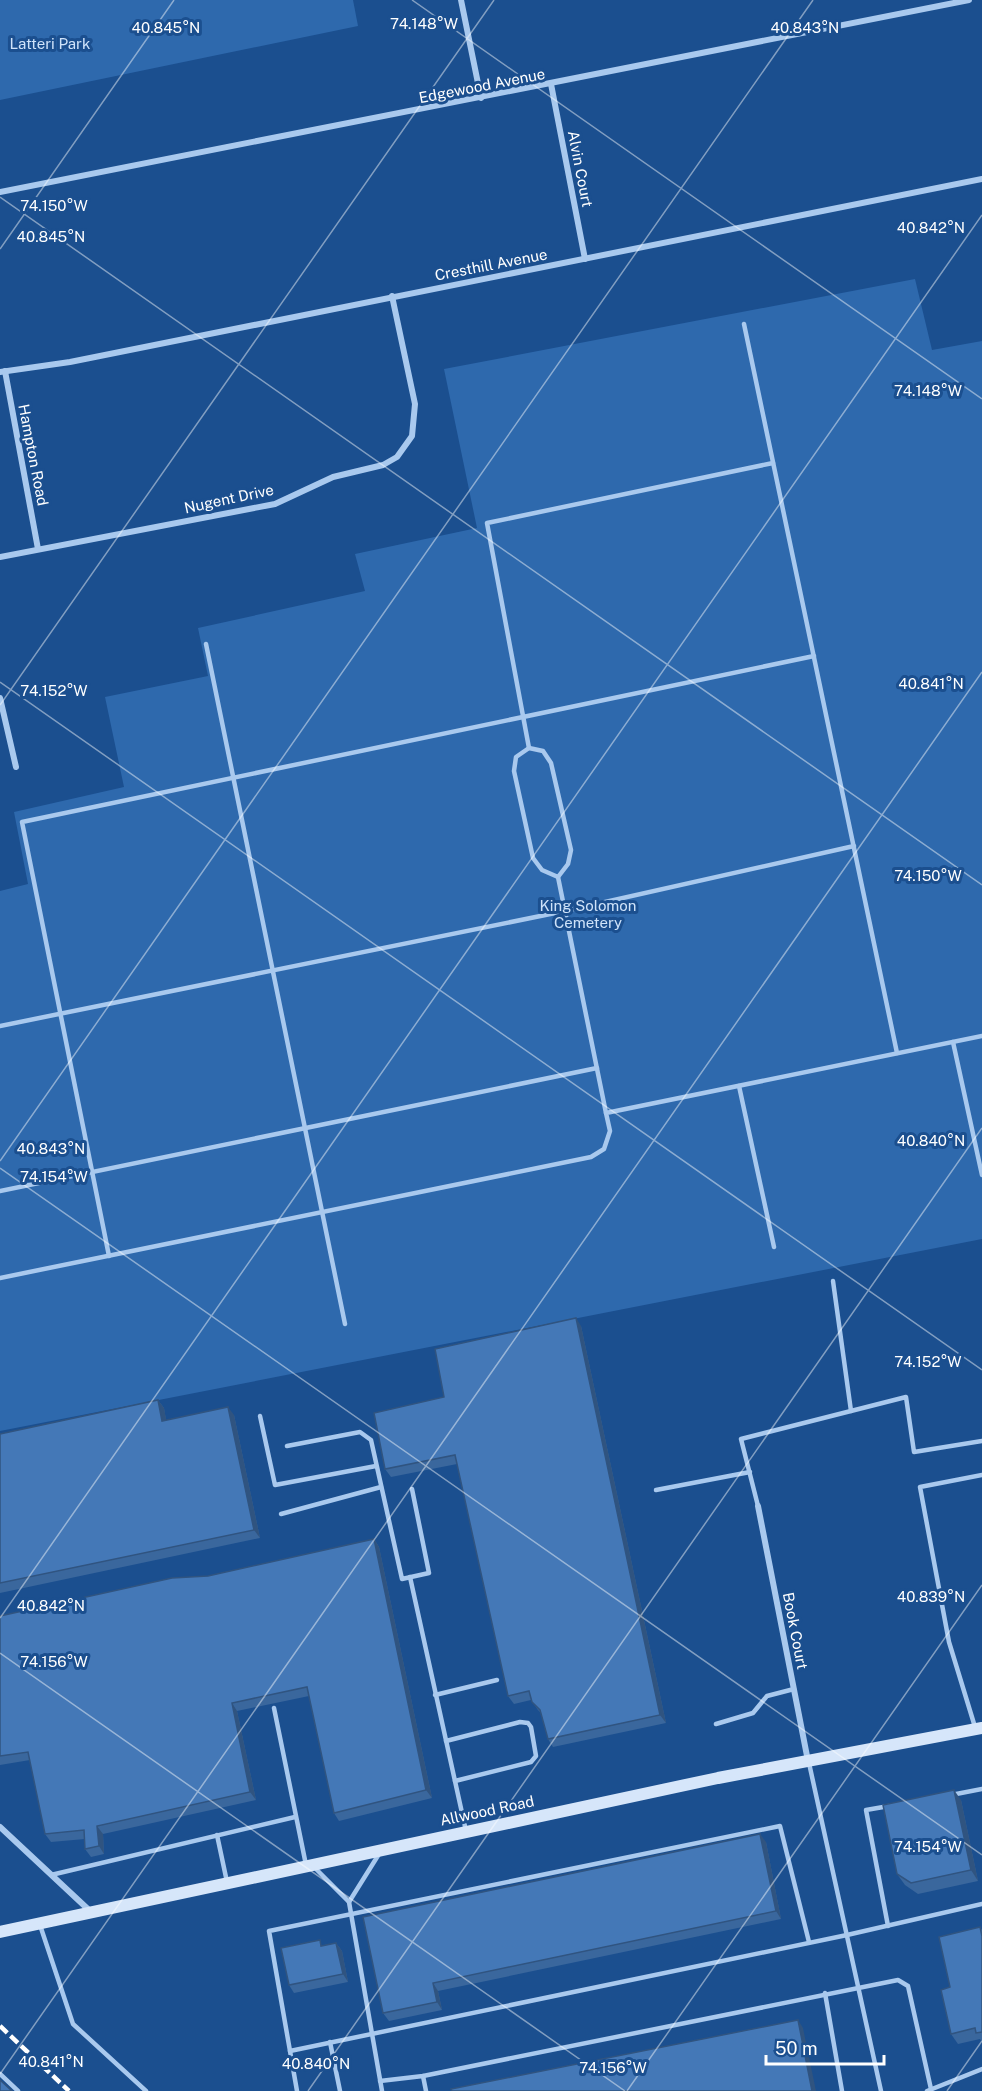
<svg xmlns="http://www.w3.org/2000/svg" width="982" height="2091" viewBox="0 0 982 2091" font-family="'Public Sans',sans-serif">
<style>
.green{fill:#2e69ad}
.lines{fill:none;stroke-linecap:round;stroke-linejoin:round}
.lane{stroke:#a9c9ee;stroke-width:4.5}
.street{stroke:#a9c9ee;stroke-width:6}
.secondary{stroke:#d6e6fa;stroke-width:12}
.rail{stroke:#fff;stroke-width:4.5;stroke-dasharray:10 4.5;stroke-linecap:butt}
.wall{fill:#3a679d}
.shaded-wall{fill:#305480}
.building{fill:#4478b7;stroke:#305480;stroke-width:1.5}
.ticks{fill:none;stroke:#fff;stroke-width:1.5;stroke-opacity:0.45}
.labels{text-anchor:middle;stroke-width:6;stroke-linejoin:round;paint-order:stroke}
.park-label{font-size:15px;fill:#cfe3fa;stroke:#1b4f8f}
.street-label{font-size:15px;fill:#fff;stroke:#1b4f8f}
.ticks-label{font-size:15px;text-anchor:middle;fill:#fff;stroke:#1b4f8f;stroke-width:6;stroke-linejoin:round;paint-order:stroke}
</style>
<rect width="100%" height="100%" fill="#1b4f8f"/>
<g class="green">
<polygon points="0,0 353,0 358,26 0,100"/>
<polygon points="915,279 932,350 982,341 982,1239 0,1431 0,891 28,884 14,812 124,787 105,697 208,676 198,628 365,591 355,554 477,528 444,369"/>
</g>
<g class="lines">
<g class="lane">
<polyline points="744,324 897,1053"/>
<polyline points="206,644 345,1324"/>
<polyline points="529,748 487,523 773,463"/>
<polygon points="529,748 543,751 551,763 571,850 568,864 558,877 542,870 533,858 514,771 516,757"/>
<polyline points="558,877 606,1113"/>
<polyline points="0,1026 565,911 854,846"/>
<polyline points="953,1042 982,1175"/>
<polyline points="739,1086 774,1247"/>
<polyline points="0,1191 597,1068"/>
<polyline points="109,1256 22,822 814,656"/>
<polyline points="0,1278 591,1157 604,1149 610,1131 606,1113 982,1036"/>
<polyline points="833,1281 851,1411"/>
<polyline points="260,1416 275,1485 376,1466"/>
<polyline points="287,1446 360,1432 371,1440 402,1579 429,1573 412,1489"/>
<polyline points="656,1490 750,1472"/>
<polyline points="758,1506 741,1439 906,1397 914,1452 982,1441"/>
<polyline points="281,1514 381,1487"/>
<polyline points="410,1577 466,1831"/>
<polyline points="435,1695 497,1680"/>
<polyline points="274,1708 306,1865"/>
<polyline points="716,1724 753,1713 767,1696 794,1689"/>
<polyline points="975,1727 949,1642 920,1487 982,1475"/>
<polyline points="446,1741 520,1722 528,1723 531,1727 536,1756 531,1762 455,1781"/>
<polyline points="809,1763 881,2091"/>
<polyline points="951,1795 982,1789"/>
<polyline points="217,1835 227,1882"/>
<polyline points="315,1868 349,1902 382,2091"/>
<polyline points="51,1875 295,1817"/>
<polyline points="349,1902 379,1854"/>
<polyline points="40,1925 73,2024 146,2091"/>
<polyline points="888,1926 866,1810 889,1806"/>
<polyline points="825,1993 842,2091"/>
<polyline points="330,2042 340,2091"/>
<polyline points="290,2051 847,1935 982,1904"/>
<polyline points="0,2074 18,2091"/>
<polyline points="423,2076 426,2091"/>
<polyline points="380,2081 423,2076 898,1980 908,1986 931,2089"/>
<polyline points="297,2091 269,1931 780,1826 809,1942"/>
<polyline points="927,2091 982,2069"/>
</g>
<g class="street">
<polyline points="461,0 481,98"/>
<polyline points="551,84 585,259"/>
<polyline points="0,192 969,0"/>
<polyline points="5,371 38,549"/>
<polyline points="0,372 70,362 982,179"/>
<polyline points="0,557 275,504 333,477 383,465 397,457 412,436 415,404 392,296"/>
<polyline points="0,698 16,767"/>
<polyline points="758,1506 808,1761"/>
<polyline points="0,1827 90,1911"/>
</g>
<polyline class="secondary" points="0,1932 718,1778 982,1728"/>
<polyline class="rail" points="0,2026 69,2091"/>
</g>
<g class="wall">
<polygon points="581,1326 666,1723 553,1747 548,1739 541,1713 538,1710 531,1700 514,1704 508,1696 457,1464 391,1477 385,1469 444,1397"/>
<polygon points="158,1400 164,1408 166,1420 234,1415 260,1538 0,1593 0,1434"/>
<polygon points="374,1539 379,1547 432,1798 339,1821 334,1813 309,1696 237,1711 256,1800 103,1834 104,1854 91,1857 85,1849 85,1839 51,1842 45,1834 30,1760 0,1765 0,1616 208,1576"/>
<polygon points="961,1800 978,1881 918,1894 905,1885 897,1874"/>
<polygon points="766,1842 781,1919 438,1991 442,2010 389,2021 383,2013 363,1917"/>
<polygon points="980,1927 982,1930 982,2042 980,2039 958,2044 951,2034"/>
<polygon points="336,1943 342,1951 348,1982 294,1993 289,1985 324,1945"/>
</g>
<g class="shaded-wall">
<polygon points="576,1318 581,1326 666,1723 660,1715"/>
<polygon points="158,1400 164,1408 168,1429 162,1421"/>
<polygon points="228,1407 234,1415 260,1538 254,1530"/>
<polygon points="374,1539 379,1547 432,1798 426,1790"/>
<polygon points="232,1703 237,1711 256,1800 250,1792"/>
<polygon points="954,1790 961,1800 978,1881 971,1870"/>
<polygon points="97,1826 103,1834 104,1854 99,1846"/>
<polygon points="760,1834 766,1842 781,1919 776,1911"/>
<polygon points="336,1943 342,1951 348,1982 343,1974"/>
<polygon points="433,1983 438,1991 442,2010 437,2002"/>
<polygon points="798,2020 803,2028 816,2091 812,2091"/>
</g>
<g class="building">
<polygon points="576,1318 660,1715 548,1739 540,1710 532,1702 529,1691 508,1696 455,1455 385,1469 374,1413 444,1397 435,1349"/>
<polygon points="158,1400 162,1421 228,1407 254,1530 0,1583 0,1434"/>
<polygon points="374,1539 426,1790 334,1813 307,1687 232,1703 250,1792 97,1826 99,1846 85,1849 84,1830 45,1834 28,1752 0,1756 0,1616 172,1578 208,1576"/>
<polygon points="954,1790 971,1870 911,1883 897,1874 883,1805"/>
<polygon points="760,1834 776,1911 433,1983 437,2002 383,2013 363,1917"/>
<polygon points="980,1927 982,1936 982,2032 976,2033 975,2028 951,2034 941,1990 950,1987 939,1937"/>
<polygon points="320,1940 321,1946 336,1943 343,1974 289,1985 281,1948"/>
<polygon points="798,2020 812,2091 452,2091 451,2089"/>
<polygon points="0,2080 12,2091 0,2091"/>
</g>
<path class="ticks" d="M412,0L982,399M0,197L982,885M0,249L174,0M0,682L982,1370M0,705L494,0M0,1161L813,0M0,1168L982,1855M0,1618L982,215M0,1653L625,2091M0,2074L982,672M308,2091L982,1128M627,2091L982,1585M947,2091L982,2041"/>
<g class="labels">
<g class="park-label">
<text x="50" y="49">Latteri Park</text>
<text x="588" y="911">King Solomon<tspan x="588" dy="17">Cemetery</tspan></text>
</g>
<g class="street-label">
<text transform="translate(482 86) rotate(-11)" y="5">Edgewood Avenue</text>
<text transform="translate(580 169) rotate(79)" y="5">Alvin Court</text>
<text transform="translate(491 265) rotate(-11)" y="5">Cresthill Avenue</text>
<text transform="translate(33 455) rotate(79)" y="5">Hampton Road</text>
<text transform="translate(229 499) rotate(-12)" y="5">Nugent Drive</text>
<text transform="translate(795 1631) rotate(79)" y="5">Book Court</text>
<text transform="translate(487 1811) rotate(-12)" y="5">Allwood Road</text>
</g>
</g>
<g class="ticks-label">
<text x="424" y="29">74.148°W</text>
<text x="166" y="33">40.845°N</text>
<text x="805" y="33">40.843°N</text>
<text x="54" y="211">74.150°W</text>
<text x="931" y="233">40.842°N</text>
<text x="51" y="242">40.845°N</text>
<text x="928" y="396">74.148°W</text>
<text x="931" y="689">40.841°N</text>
<text x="54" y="696">74.152°W</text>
<text x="928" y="881">74.150°W</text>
<text x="931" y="1146">40.840°N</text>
<text x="51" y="1154">40.843°N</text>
<text x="54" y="1182">74.154°W</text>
<text x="928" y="1367">74.152°W</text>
<text x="931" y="1602">40.839°N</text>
<text x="51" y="1611">40.842°N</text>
<text x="54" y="1667">74.156°W</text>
<text x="928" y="1852">74.154°W</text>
<text x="51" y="2067">40.841°N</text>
<text x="316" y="2069">40.840°N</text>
<text x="613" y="2073">74.156°W</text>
</g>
<path d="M766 2055v9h118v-9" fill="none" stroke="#ffffff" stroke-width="3"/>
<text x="775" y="2055" font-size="18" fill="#ffffff" stroke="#1b4f8f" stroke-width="4.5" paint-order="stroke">50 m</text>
</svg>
